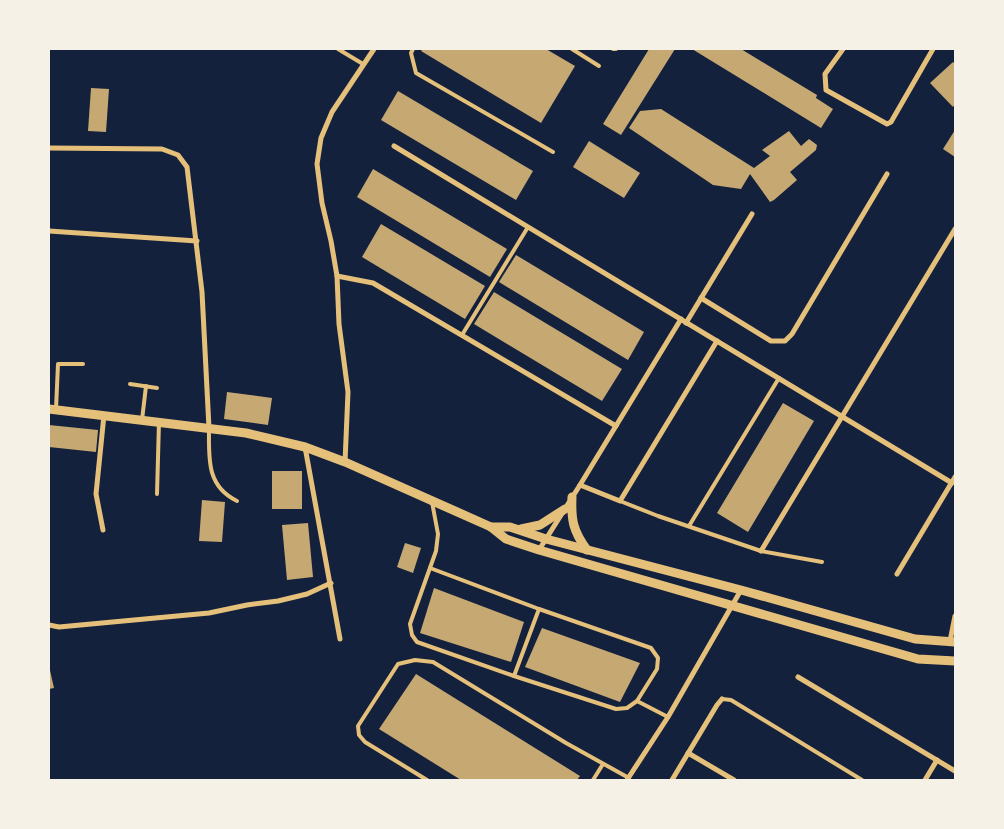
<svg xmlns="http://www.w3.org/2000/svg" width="1004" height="829" viewBox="0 0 1004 829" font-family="'Archivo Narrow',sans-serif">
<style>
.building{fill:#c6a872}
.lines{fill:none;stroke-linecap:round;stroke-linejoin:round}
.service{stroke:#e5c07b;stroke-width:4}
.minor{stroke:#e5c07b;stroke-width:5}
.tertiary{stroke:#e5c07b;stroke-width:9}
</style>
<rect width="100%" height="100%" fill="#14213d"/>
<g class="building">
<polygon points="423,49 546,49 575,66 541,123 421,51"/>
<polygon points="649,49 675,49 621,135 603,124"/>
<polygon points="692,49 741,49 817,95 816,98 833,109 821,128"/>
<polygon points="953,62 955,64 955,104 953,107 930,83"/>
<polygon points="91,88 109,89 106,132 88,131"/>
<polygon points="398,91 533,171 516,200 381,120"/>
<polygon points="661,109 754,168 770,156 762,150 789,131 801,146 809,139 817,145 816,150 790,172 797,180 774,200 770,202 750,174 741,189 713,185 629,128 640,111"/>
<polygon points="955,130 955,157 943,149"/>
<polygon points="589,141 640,173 624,198 573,167"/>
<polygon points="373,169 507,249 490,277 357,197"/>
<polygon points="381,224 485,286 465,319 362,257"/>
<polygon points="516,255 644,332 628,360 499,282"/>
<polygon points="494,292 622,369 602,401 474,324"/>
<polygon points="227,392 272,398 268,425 224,419"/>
<polygon points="783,403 814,421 748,532 717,513"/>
<polygon points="49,425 98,430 96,452 49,447"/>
<rect x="272" y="471" width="30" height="38"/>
<polygon points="202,500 225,502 222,542 199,541"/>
<polygon points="308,523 313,577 287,580 282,525"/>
<polygon points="405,543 421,548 413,573 397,567"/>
<polygon points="434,588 524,622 511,662 420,633"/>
<polygon points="542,628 640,663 620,702 525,667"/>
<polygon points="49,666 54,688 49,689"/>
<polygon points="416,674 580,776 577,780 461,780 379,729"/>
</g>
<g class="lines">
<g class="service">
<polyline points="338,49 363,64"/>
<polyline points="413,49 411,53 416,73 553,152"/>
<polyline points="572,49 599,66"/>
<polyline points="613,49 616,49"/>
<polyline points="462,335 528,227"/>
<polyline points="130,384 157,388"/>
<polyline points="56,409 58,364 83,364"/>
<polyline points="142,420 146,386"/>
<path d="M209,428C209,458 206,486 237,501"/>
<polyline points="157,494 159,422"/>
<polyline points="620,501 658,516 761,551 822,562"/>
<polyline points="432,502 438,534 436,551 410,624 412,635 417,642 514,676 616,709 627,708 637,701"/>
<polyline points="689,526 779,378"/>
<polyline points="430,568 539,609 651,648 658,658 657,669 637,701 668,717"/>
<polyline points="514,676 539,609"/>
<polyline points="722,699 731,700 862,780"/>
<polyline points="427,780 365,742 359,735 358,726 398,664 415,660 433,662 566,743 629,778"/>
<polyline points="593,780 603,764"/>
</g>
<g class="minor">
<polyline points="843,49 825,74 826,90 887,124 891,122 933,49"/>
<polyline points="394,146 952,483"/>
<polyline points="49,148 162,149 178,155 187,167 202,292 209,428"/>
<polyline points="49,231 197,241"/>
<polyline points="337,276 373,283 616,426"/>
<polyline points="701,298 771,341 785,341 792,334 887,174"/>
<polyline points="686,323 752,214"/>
<polyline points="305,447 340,639"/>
<polyline points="345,462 348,392 339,324 337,276 331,241 322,203 317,164 321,138 332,112 374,49"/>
<polyline points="580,485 620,501 717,341"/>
<polyline points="103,530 96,494 104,415"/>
<polyline points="539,550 580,485 681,319"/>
<polyline points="761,551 955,229"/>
<polyline points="897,574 955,477"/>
<polyline points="49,625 59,627 209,613 247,605 278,601 307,594 331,583"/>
<polyline points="950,641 955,616"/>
<polyline points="798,677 955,771"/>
<polyline points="688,753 734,780"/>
<polyline points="627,780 668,717 741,590"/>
<polyline points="672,780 717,705 722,699"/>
<polyline points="925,780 937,760"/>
</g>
<g class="tertiary">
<polyline points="49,409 246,433 305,447 345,462 491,527 506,539 539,550 918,659 955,661"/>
<path d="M572,497C571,520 573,531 587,550"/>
<polyline points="491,527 510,527 546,539 741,590 915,639 955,642"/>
<polyline points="521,529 540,525 565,509"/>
</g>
</g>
<rect width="1004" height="829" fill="none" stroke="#f6f1e7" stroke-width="100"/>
</svg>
